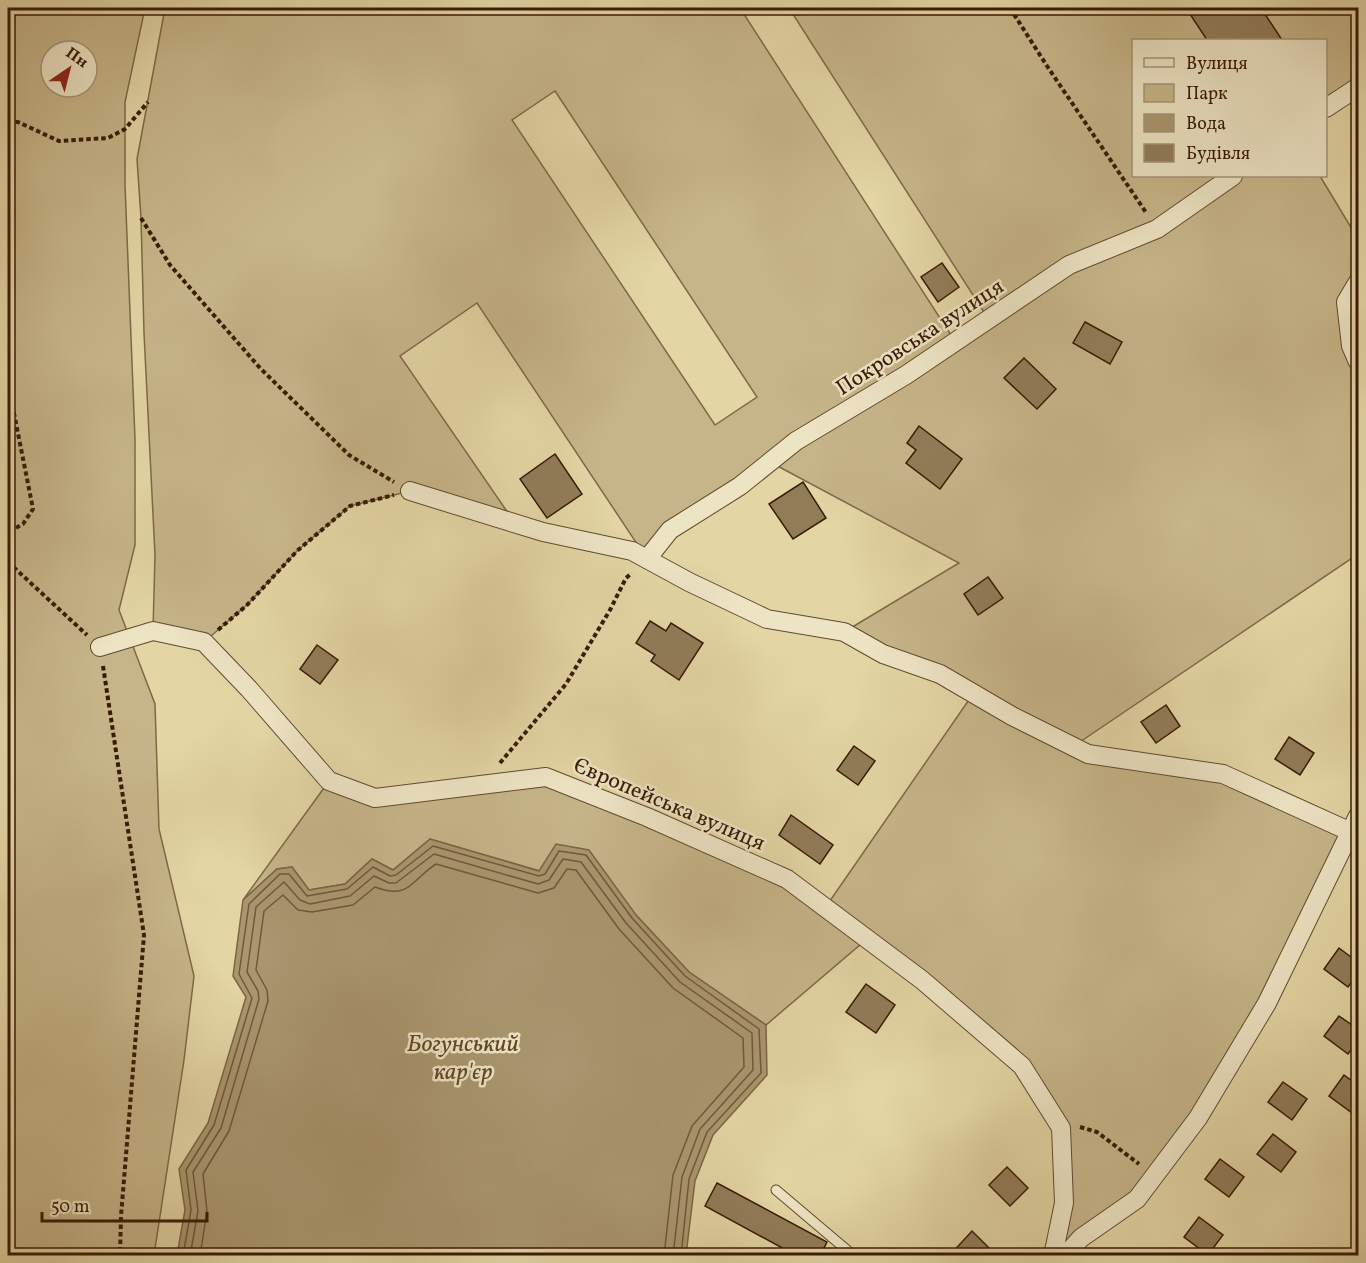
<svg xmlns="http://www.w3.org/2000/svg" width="1366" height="1263" viewBox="0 0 1366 1263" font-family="Vollkorn,serif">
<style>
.green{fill:#c6b589;stroke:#7f6847;stroke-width:1.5;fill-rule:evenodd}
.water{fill:#a9966e;stroke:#7c6544;stroke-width:1.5}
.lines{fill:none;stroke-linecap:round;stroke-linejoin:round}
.shore{stroke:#70583a;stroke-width:1.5}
.building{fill:#917c58;stroke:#381b05;stroke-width:1.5}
.lane-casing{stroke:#634a2d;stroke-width:11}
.street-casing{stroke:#634a2d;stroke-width:20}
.path{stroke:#381b05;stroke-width:4;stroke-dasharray:4.5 3;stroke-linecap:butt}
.lane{stroke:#ede4c4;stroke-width:9}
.street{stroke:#ede4c4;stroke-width:18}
.labels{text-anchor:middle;stroke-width:5;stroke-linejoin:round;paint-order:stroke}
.street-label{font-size:22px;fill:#381b05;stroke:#ede4c4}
.water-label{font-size:24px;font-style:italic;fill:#60462a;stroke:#ede4c4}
</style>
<rect width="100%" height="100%" fill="#e3d5a4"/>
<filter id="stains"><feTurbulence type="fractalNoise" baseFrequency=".00333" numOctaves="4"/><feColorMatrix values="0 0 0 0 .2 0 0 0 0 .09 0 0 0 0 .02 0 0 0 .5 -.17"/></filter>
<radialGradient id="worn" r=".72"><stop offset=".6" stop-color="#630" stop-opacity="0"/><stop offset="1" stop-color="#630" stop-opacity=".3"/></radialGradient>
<g class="green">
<path d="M8,8H145L125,102V185L135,439V545L119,610L155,704L159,829L194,976L184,1060L154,1255H8ZM51,51H87V87H51Z"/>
<path d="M165,8H740L956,343L989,320L789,8H1358V87L1326,108V40H1134V176H1320L1358,239V282L1346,302L1358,362V554L1074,746L1223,774L1351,832L1267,1003L1137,1199L1065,1255L1060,1128L1021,1066L867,939L766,1025L689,972L636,915L540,871L430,839L393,870L372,859L345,884L309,890L292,867L277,869L243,900L329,781L375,798L546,777L647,817L825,908L973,694L844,632L959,563L770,462L647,559L477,303L400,356L515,523L410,491L350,506L297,551L247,605L204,642L153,631L155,555L144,333L141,218L137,159ZM555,91L757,397L715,425L512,120Z"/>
</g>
<polygon class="water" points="430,839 539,871 556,844 589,850 636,915 689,972 766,1025 767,1075 713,1135 695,1181 686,1255 177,1255 185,1210 179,1169 208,1123 246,997 233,976 243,900 277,869 292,867 309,890 345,884 372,859 393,870"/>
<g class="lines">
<g class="shore">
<polyline points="183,1256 191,1210 186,1170 214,1125 252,998 239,974 249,904 280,874 289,874 307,896 347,889 373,867 390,876 396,875 433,846 539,876 545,874 559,851 586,855 632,918 685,976 759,1029 761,1073 707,1132 689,1179 681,1256"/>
<polyline points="190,1256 198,1211 193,1172 221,1128 259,999 258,991 247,972 256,907 284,882 300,900 310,904 350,896 374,876 389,883 396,883 434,854 538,884 549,880 563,859 581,862 626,923 680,982 752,1033 753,1070 700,1129 682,1177 673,1256"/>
<path d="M200,1256L207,1211L203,1174L229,1131L268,1001L267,990L256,970L264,911L283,895L298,910L312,912L353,905L375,887C410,900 410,881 436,864L538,893L554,888L567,869L576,870L619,929L673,988L743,1038L744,1067L692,1126L673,1175L664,1256"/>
</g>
</g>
<g class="building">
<polygon points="1186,8 1261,8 1282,40 1207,40"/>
<polygon points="942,263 959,287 938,302 921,277"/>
<polygon points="1085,322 1122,342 1110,364 1073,343"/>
<polygon points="1024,358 1056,389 1037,409 1004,378"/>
<polygon points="919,426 962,459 940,489 906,463 916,450 907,443"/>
<polygon points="555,454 582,494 547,518 520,479"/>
<polygon points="803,482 826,518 793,539 769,504"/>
<polygon points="988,577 1003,598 978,615 964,594"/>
<polygon points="650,621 666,631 671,623 703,643 679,680 651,661 655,655 636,643"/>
<polygon points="317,645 338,660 320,684 300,669"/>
<polygon points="1166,705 1180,726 1156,743 1141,722"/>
<polygon points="1289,737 1314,753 1300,775 1275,759"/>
<polygon points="854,746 875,761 858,785 837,770"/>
<polygon points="791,815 833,845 820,864 779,835"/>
<polygon points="1339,948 1359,963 1359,972 1348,987 1324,969"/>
<polygon points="866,984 895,1005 876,1033 846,1012"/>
<polygon points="1339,1016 1359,1030 1359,1039 1348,1054 1324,1036"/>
<polygon points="1344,1075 1359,1086 1359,1118 1329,1096"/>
<polygon points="1283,1082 1307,1099 1292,1120 1268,1102"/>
<polygon points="1273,1134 1296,1152 1281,1172 1257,1154"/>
<polygon points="1220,1159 1244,1177 1229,1197 1205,1179"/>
<polygon points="1007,1167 1028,1188 1010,1206 989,1185"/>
<polygon points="717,1183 827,1242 820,1256 797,1256 705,1206"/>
<polygon points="1199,1217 1223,1235 1208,1255 1184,1237"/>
<polygon points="972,1231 997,1256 949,1256"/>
</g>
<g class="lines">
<defs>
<polyline id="lane" points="776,1190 854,1256"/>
<g id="street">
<polyline points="1326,108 1358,87"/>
<polyline points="1358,282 1346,302 1351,346 1358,362"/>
<polyline points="410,491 543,532 632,551 689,582 767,619 844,632 883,654 940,674 1012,716 1088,754 1223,774 1351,832"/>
<polyline points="647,559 670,530 740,486 796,441 906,375 1069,265 1157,229 1233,176"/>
<polyline points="100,647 153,631 204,642 249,689 329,781 375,798 546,777 647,817 787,879 922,980 1022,1066 1061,1128 1064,1203 1053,1256"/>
<polyline points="1065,1256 1081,1238 1137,1199 1198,1118 1267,1003 1358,816"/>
</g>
</defs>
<use href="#lane" class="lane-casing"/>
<use href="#street" class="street-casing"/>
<g class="path">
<polyline points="1010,8 1047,66 1147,214"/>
<polyline points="8,28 11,8"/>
<polyline points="8,122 18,122 59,141 108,138 125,129 148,102"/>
<polyline points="141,218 170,265 260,368 349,455 394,482"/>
<polyline points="8,383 33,509 23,524 8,532"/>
<polyline points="8,562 87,635"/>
<polyline points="218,630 247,605 297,551 350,506 394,495"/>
<polyline points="103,666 144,935 121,1216 120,1256"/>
<polyline points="500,763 566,684 610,610 626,578 632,573"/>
<polyline points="1080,1127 1097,1132 1139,1164"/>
</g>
<use href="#lane" class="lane"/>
<use href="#street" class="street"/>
</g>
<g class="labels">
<g class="street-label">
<text transform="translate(919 336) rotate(-33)" y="8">Покровська вулиця</text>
<text transform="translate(670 803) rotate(23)" y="8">Європейська вулиця</text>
</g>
<g class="water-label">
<text x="463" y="1051">Богунський<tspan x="463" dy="28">кар'єр</tspan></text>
</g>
</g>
<rect width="1366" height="1263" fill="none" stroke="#e3d5a4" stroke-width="30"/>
<rect x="9" y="9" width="1348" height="1245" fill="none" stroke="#381b05" stroke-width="3"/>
<rect x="15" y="15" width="1336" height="1233" fill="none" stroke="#381b05" stroke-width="1.5"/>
<rect x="1132" y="39" width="195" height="138" fill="#ede4c4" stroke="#a59478" stroke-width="1.5"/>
<rect x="1144" y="58" width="30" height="9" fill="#ede4c4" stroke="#a59478" stroke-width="1.5"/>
<text x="1186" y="69" font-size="18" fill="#381b05">Вулиця</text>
<rect x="1144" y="84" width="30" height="18" fill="#c6b589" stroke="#a59478" stroke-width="1.5"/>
<text x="1186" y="99" font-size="18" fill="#381b05">Парк</text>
<rect x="1144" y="114" width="30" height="18" fill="#a9966e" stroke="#a59478" stroke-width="1.5"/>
<text x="1186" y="129" font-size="18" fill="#381b05">Вода</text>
<rect x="1144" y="144" width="30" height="18" fill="#917c58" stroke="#a59478" stroke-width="1.5"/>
<text x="1186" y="159" font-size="18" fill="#381b05">Будівля</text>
<g transform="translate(69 69) rotate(35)"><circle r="28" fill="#ede4c4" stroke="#a59478" stroke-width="1.5"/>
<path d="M0-4.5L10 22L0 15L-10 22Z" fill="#8f2418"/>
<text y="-9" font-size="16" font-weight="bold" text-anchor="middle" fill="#381b05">Пн</text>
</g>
<path d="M42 1212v9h165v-9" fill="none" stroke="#381b05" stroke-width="3"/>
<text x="51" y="1212" font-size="18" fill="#381b05" stroke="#ede4c4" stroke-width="4.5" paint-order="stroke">50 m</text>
<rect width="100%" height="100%" filter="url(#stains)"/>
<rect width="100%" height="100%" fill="url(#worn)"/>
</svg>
